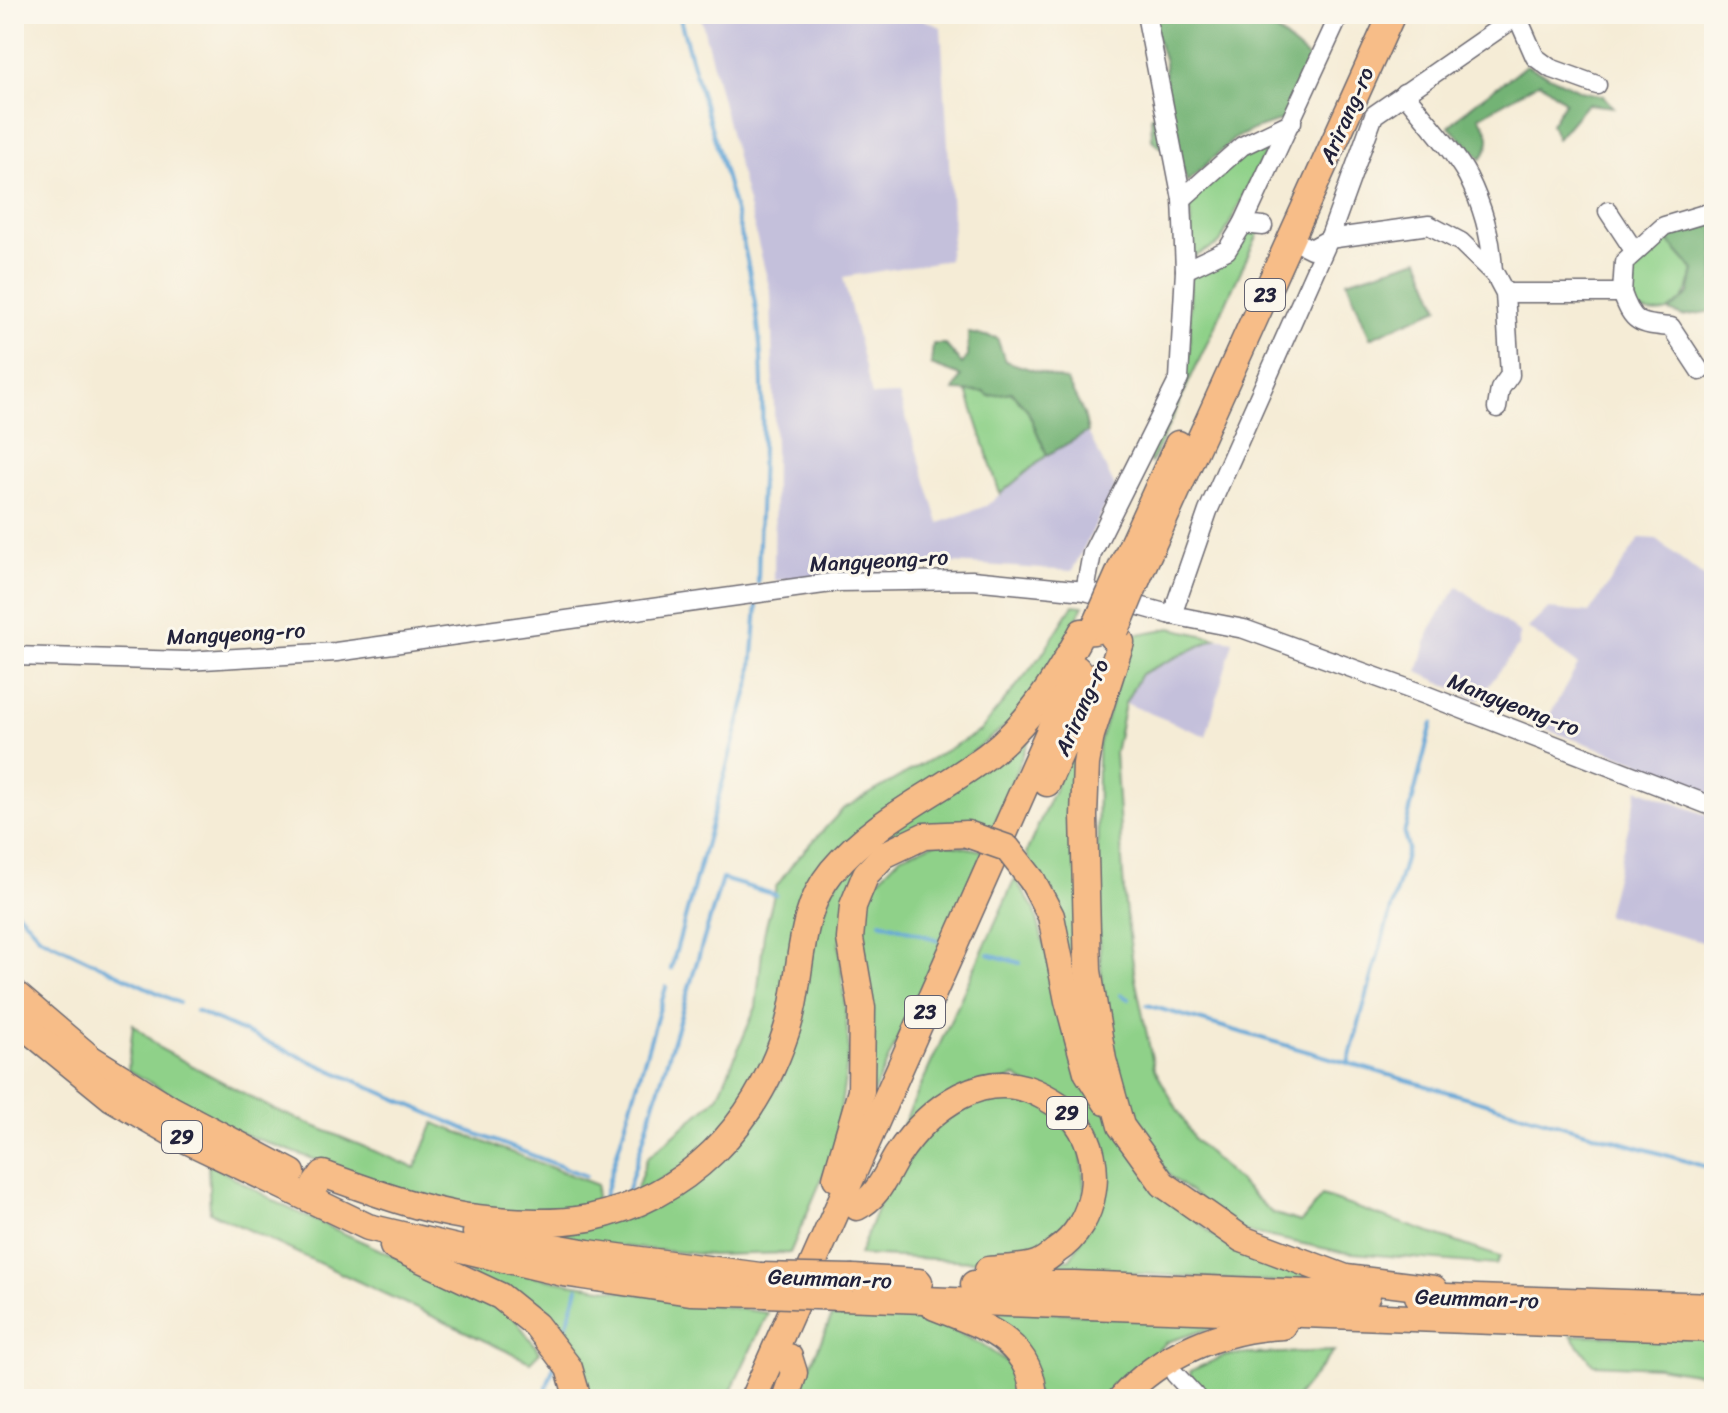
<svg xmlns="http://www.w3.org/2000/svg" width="1728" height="1413" viewBox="0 0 1728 1413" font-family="Sriracha,sans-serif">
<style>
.industrial{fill:#c4c0db}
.green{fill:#8fd189;stroke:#587a62;stroke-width:2}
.forest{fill:#73b375;stroke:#4a6a58;stroke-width:2}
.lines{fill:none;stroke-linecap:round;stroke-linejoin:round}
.stream{stroke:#62a6d7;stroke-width:4}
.minor-casing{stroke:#6c6971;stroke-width:21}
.highway-casing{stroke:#6c6971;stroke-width:29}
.minor{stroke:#fff;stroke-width:18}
.highway{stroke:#f7bd88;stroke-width:26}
.highway-bridge-casing{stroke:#6c6971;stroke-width:29;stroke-linecap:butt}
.highway-bridge{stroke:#f7bd88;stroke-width:26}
.labels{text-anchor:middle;stroke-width:6;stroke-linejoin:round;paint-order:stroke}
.shield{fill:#fbf7ec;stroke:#636270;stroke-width:2}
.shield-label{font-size:20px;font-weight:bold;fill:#22223b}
.street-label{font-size:22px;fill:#22223b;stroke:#fbf7ec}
</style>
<rect width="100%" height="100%" fill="#fbf7ec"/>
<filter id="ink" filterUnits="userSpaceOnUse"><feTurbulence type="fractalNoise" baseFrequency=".0125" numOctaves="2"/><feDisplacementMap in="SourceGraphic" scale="16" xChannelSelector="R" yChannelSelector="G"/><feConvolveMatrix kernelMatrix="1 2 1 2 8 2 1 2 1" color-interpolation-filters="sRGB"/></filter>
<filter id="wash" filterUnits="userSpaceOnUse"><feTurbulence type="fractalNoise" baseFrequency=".006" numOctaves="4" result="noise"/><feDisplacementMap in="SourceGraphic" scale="32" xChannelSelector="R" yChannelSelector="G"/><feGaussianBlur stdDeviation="1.8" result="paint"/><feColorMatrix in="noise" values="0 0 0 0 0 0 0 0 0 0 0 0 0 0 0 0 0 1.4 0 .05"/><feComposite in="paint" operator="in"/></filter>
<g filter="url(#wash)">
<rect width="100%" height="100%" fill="#f5ecd6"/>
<g class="industrial">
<polygon points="700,14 919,14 922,19 941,27 953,229 948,260 843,277 872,396 899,395 939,523 986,506 1047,455 1088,432 1115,487 1072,571 953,563 774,581 775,449 771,294"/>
<polygon points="1640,538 1656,539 1714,585 1714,796 1638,762 1542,728 1578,665 1528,628 1548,609 1589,613"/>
<polygon points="1458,586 1519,633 1519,645 1478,700 1418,672 1430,629"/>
<polygon points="1216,638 1233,641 1206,736 1125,703 1141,674"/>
<polygon points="1638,789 1714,818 1714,932 1710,944 1606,916"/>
</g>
<g class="green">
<polygon points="1273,137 1220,243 1192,258 1190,201 1241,158"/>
<polygon points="1247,230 1260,230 1151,463 1147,455 1184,371 1190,352 1190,275"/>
<path d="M1662,234L1694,270C1686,308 1668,322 1630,307L1634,260Z"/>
<polygon points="967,391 984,392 989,396 1010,392 1027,409 1047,455 1000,494"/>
<polygon points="1073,605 1083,606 1054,663 1008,724 818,873 769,1053 734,1115 681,1169 635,1194 647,1158 718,1097 756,1007 764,934 776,887 795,861 843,809 980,731 1041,656"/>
<polygon points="1171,628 1216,638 1141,674 1125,703 1115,753 1125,906 1135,978 1154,1068 1194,1139 1272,1213 1301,1222 1322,1196 1500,1257 1496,1265 1341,1252 1242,1231 1172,1178 1129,1122 1107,1041 1097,918 1098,746 1133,635"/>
<polygon points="1036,723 992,830 888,844 839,943 849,1050 835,1148 790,1253 712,1255 643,1249 512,1232 638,1216 730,1154 782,1079 813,946 832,889 866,846"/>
<polygon points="1082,726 1087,1015 1026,853"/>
<polygon points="938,842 984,851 860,1121 870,1026 862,927 868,890 901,856"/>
<polygon points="1015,879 1035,910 1056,992 1146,1175 1213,1235 1306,1275 1312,1285 1024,1266 1070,1259 1093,1220 1084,1125 1015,1076 898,1136"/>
<polygon points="133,1024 161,1049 271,1108 415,1168 434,1123 597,1185 595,1205 507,1213 397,1189 235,1131 128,1070"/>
<polygon points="994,1091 1048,1107 1081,1148 1085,1195 1069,1230 1044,1249 994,1262 859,1255 884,1191 931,1129"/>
<polygon points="208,1163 284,1206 479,1295 512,1315 540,1352 530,1362 210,1212"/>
<polygon points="452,1259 569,1283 768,1313 727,1399 586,1399 584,1373"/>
<polygon points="960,1308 1233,1321 1167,1342 1102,1399 1042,1399"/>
<polygon points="832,1316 888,1316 934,1321 981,1344 1011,1365 1026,1399 799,1399 802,1384"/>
<polygon points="1571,1335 1714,1338 1714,1376 1658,1367 1593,1364"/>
<polygon points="1334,1351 1295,1399 1205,1399 1192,1381 1190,1371 1226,1355"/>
</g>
<g class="forest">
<polygon points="1149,14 1256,14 1310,59 1286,119 1252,130 1234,139 1187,182 1182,166 1152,140 1151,116 1166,108 1165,62"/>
<path d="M1526,65L1581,91L1603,96L1613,107L1587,104L1557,139L1551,124L1565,102L1540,82L1479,117C1491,133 1493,142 1481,159L1449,127C1472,101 1500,87 1526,65Z"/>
<polygon points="1707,219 1714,224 1714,311 1682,316 1669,311 1689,294 1694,270 1662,234"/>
<polygon points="1419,259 1439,308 1370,338 1347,281"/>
<polygon points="968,333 997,338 1005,361 1067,381 1084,414 1088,432 1047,455 1027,409 1011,392 989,396 984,392 954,391 961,376 931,365 933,344 945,344 962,364 968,356"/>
</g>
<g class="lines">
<g class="stream">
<path d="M679,14C707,127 754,240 761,358C765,432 759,509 758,583"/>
<polyline points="14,908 40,937 179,1003"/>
<polyline points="881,922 938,940"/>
<polyline points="988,954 1020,963"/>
<polyline points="671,969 751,679 757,606"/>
<polyline points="1121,995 1129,999"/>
<polyline points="1147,1005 1714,1169"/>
<polyline points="196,1011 472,1132 586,1176"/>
<polyline points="1348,1063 1408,848 1404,834 1432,723"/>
<polyline points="627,1193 722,879 776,895"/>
<polyline points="604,1197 666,987"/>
<polyline points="561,1343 578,1288"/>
<polyline points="545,1392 555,1363"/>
</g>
</g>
</g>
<g filter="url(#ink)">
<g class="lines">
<defs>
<g id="minor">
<polyline points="1517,16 1535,57 1550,68 1597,85"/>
<path d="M1404,93C1422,116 1456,153 1468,177C1483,207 1492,241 1493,273"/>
<polyline points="1182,199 1242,146 1292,122"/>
<polyline points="1608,211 1635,252"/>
<polyline points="1243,224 1340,14"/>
<polyline points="1301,244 1311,249 1329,239 1429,225 1461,242 1496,276 1505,293 1510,375 1500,389 1497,408"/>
<polyline points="1185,270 1227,250 1243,224 1263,226"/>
<polyline points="1505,293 1622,293 1624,262 1664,226 1714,211"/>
<path d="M1622,293C1633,324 1639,324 1671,327L1700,371"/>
<polyline points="1085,591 1092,553 1179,379 1185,270 1182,199 1146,14"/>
<polyline points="1172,615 1208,511 1329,239 1374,115 1520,14"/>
<polyline points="14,656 187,661 336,652 838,582 972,580 1085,591 1172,615 1244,629 1423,694 1714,807"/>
<polyline points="1175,1374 1198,1399"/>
</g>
<g id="highway">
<polyline points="1120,571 1178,444"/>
<polyline points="1138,577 1392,14"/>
<polyline points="1112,637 1121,642 1091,735 1086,764 1084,816 1088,971 1103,1060 1121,1126 1163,1184 1242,1239 1346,1278 1434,1289 1436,1297"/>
<polyline points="1047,783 1095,676"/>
<polyline points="1032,880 1051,916 1068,1001 1087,1072 1106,1102"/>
<polyline points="14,993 90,1058 171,1109 292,1173"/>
<polyline points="14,1018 112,1098 174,1134 368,1227 563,1273 690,1292 765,1294"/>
<polyline points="836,1178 861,1091 862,1008 850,939 853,906 866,874 884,855 924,836 967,834"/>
<path d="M315,1185L323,1174C370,1191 418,1209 468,1217C506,1222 550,1225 589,1218C688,1197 755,1126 786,1032C804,980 794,917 832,871C877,818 933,796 987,756C1030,723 1056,679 1082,632L1094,631"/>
<path d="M857,1207C878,1197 885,1176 897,1156C929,1108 985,1064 1043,1096C1056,1103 1068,1110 1077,1122C1106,1162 1097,1224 1056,1251C1050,1256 1043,1262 1036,1264C1021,1269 1003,1268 988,1270"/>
<polyline points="476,1233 588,1253 760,1276"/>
<polyline points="393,1246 500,1296 536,1325 569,1368 578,1399"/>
<polyline points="853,1278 919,1282"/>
<polyline points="974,1284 1074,1284 1367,1295"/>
<polyline points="1418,1296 1714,1306"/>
<polyline points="841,1297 1714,1329"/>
<path d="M935,1307C982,1326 1032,1339 1034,1399"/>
<polyline points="753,1399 1077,669"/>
<polyline points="785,1399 794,1373 789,1357"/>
<path d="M1121,1399C1160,1354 1225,1328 1283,1326"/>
</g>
</defs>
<use href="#minor" class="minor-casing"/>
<use href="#highway" class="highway-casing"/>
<use href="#minor" class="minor"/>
<use href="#highway" class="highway"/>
<defs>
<g id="highway-bridge">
<polyline points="1096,625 1120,571"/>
<polyline points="1116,630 1138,577"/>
<polyline points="967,834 1007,848 1032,880"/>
<polyline points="760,1276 853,1278"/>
<polyline points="765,1294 841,1297"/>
</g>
</defs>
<use href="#highway-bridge" class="highway-bridge-casing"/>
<use href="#highway-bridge" class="highway-bridge"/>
</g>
</g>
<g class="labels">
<g class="shield">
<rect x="1245" y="279" width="40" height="32" rx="6"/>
<rect x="905" y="996" width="40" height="32" rx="6"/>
<rect x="1047" y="1097" width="40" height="32" rx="6"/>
<rect x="162" y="1121" width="40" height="32" rx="6"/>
</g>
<g class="shield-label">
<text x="1265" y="302">23</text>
<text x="925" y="1019">23</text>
<text x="1067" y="1120">29</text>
<text x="182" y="1144">29</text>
</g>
<g class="street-label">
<text transform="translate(1346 115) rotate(-66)" y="8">Arirang-ro</text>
<text transform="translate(879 560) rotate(-3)" y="8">Mangyeong-ro</text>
<text transform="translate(236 633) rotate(-3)" y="8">Mangyeong-ro</text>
<text transform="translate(1514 704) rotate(21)" y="8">Mangyeong-ro</text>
<text transform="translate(1081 707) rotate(-66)" y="8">Arirang-ro</text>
<text transform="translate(830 1278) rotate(2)" y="8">Geumman-ro</text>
<text transform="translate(1477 1298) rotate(2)" y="8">Geumman-ro</text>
</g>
</g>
<rect width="1728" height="1413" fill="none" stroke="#fbf7ec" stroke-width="48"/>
</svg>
